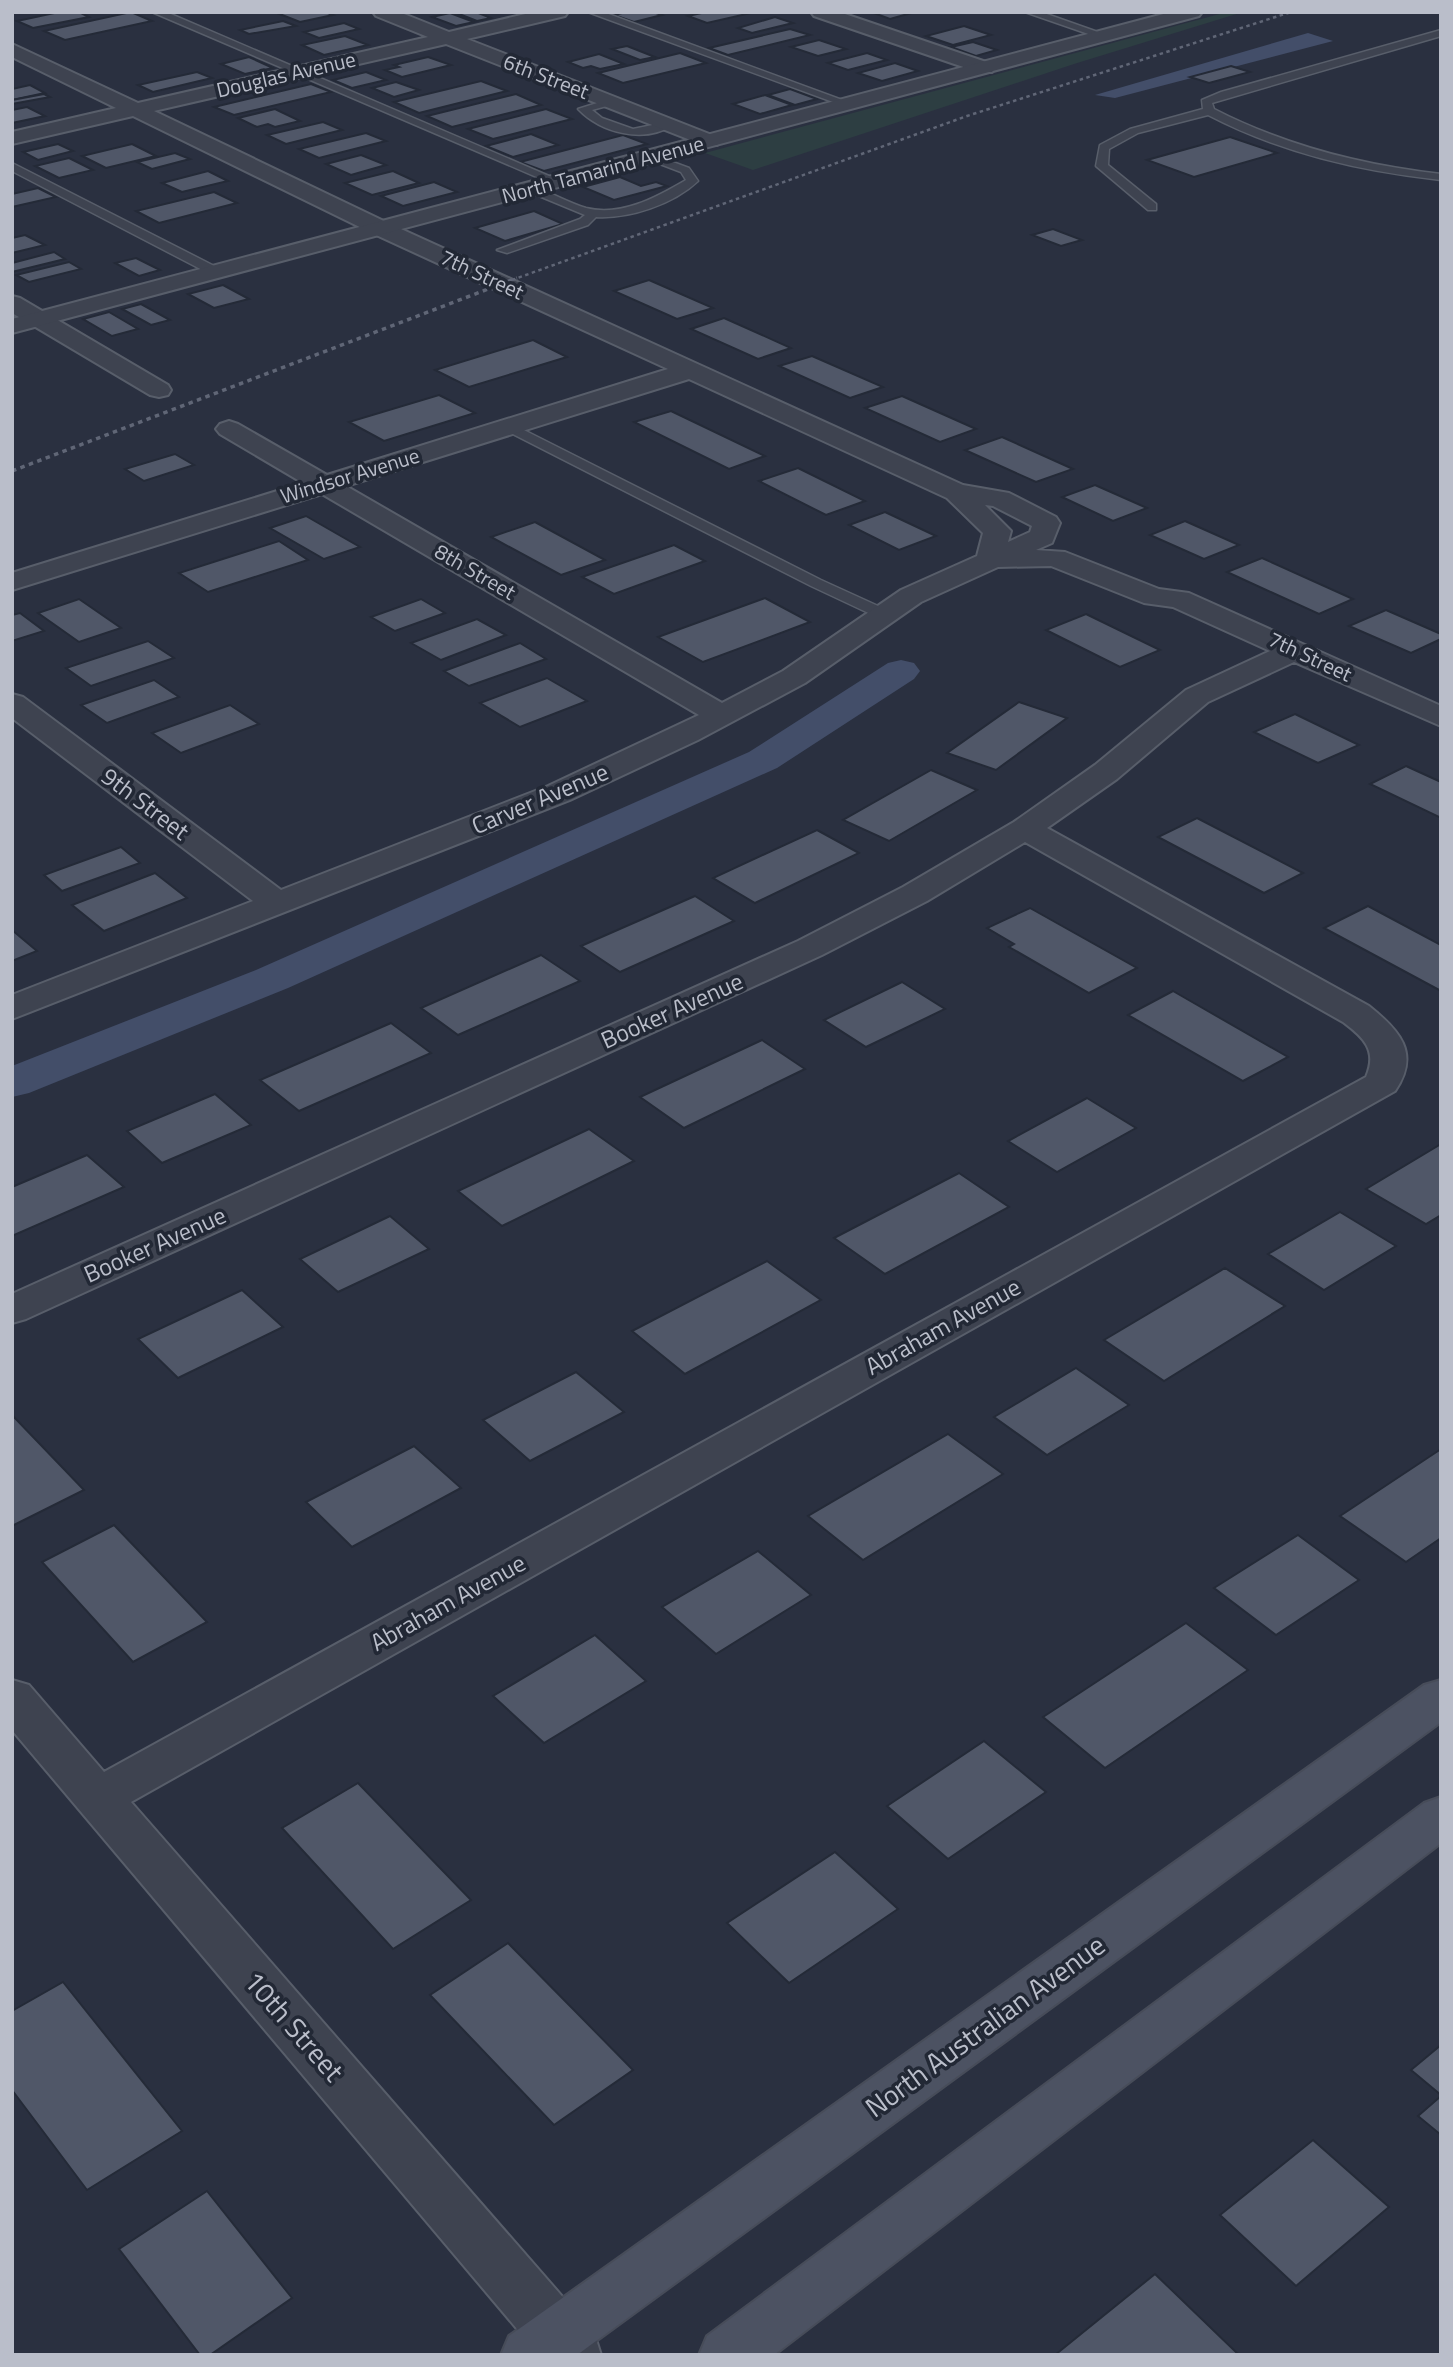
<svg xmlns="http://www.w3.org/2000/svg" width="1453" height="2367" viewBox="0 0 1453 2367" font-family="'Titillium Web',sans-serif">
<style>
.green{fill:#2d3e42}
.water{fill:#434e69}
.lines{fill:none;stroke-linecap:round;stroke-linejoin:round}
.canal{fill:#434e69;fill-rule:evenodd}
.building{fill:#505768;stroke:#242a37;stroke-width:2}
.service-casing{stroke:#585e6a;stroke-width:3}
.minor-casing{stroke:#585e6a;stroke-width:4}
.tertiary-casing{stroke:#585e6a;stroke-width:4}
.secondary-casing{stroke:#474c59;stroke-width:4}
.service{fill:#3e4350;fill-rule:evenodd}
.minor{fill:#3e4350;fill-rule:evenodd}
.tertiary{fill:#3e4350;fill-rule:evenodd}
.secondary{fill:#4c5262;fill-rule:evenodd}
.rail-far1{stroke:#606676;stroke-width:2.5;stroke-dasharray:3.5 3.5;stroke-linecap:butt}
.rail{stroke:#606676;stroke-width:3.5;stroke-dasharray:4.5 4.5;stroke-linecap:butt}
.labels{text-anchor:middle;stroke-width:7;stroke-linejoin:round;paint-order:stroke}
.far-street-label{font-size:21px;fill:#babeca;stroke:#222835}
.street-label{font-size:24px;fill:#babeca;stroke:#222835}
.near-street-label{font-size:28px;fill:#babeca;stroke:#222835}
</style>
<rect width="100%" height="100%" fill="#2a3040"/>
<polygon class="green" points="1227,12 1243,12 1074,64 753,170 705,153"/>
<polygon class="water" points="1308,33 1333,41 1115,98 1095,95"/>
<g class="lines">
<polygon class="canal" points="901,660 914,663 920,671 914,679 777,768 288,988 29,1093 12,1097 12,1066 256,970 749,752 888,663"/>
</g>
<g class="building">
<polygon points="59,12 79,12 89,17 33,28 17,21"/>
<polygon points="131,12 152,21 65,40 44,31"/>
<polygon points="325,12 333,15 300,22 277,13"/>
<polygon points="454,12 476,12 491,18 477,21"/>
<polygon points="626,12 653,12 662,15 634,22 614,15"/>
<polygon points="706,12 749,12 751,13 707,23 688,16"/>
<polygon points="871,12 915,12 890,19"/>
<polygon points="450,13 474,22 456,26 432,17"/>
<polygon points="775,17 793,23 752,33 738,28"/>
<polygon points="283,21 296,26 249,34 240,30"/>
<polygon points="344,23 359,29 319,38 304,32"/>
<polygon points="964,26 991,35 953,45 926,36"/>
<polygon points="790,29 810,35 728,55 709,48"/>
<polygon points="345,36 368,45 324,55 302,45"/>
<polygon points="819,40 846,49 818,56 791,47"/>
<polygon points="973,42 997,50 976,56 951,47"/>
<polygon points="627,46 655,57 640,60 612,49"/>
<polygon points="680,53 706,63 623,83 598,73"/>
<polygon points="867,53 887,60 848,70 828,63"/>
<polygon points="599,54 624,64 600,69 591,66 583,68 568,62"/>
<polygon points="249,57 273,68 245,74 221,64"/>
<polygon points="428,57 451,65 402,77 385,70 399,67 394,65"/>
<polygon points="895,63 918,71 882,81 858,73"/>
<polygon points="1231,66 1250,72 1209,83 1190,77"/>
<polygon points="197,72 212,78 153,92 138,85"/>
<polygon points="366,72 386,80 352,88 333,80"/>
<polygon points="481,81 507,91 419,113 394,102"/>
<polygon points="396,82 419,90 394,97 372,88"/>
<polygon points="311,84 331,92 234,115 214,107"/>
<polygon points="30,85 45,93 12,100 12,89"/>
<polygon points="790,89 817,99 795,105 768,95"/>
<polygon points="44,94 50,97 12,104 12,100"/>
<polygon points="516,94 541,105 452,127 427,116"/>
<polygon points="765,95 792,105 760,114 733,104"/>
<polygon points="27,107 45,116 12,123 12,110"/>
<polygon points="275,109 300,121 275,127 268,124 257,127 238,118"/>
<polygon points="546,109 572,119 493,139 468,129"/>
<polygon points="323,122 342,130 286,144 267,135"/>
<polygon points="366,133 386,141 319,158 299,149"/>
<polygon points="531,134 558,145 513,157 486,146"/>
<polygon points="623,135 647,144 544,171 520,162"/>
<polygon points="1230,137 1277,153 1194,177 1147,160"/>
<polygon points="58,144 73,151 38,160 23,152"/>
<polygon points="132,144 156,156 106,168 82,156"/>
<polygon points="175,153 190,159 152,169 137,162"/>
<polygon points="361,155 386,165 351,175 326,164"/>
<polygon points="69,158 93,170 59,178 35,166"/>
<polygon points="208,171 228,181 182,192 162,183"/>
<polygon points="393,171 419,183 372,195 345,183"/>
<polygon points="620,177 641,186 656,182 667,186 614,200 583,187"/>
<polygon points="434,182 457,192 403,206 381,196"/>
<polygon points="38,188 56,197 12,207 12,194"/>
<polygon points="214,192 237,203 159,223 136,211"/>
<polygon points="534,211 563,224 505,241 475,228"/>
<polygon points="1053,229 1082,240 1061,246 1032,235"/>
<polygon points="25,235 45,245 12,253 12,238"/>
<polygon points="54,252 65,259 12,272 12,263"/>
<polygon points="136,258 160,270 139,276 115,263"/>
<polygon points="69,262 81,269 29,282 16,275"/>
<polygon points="649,280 713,308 677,319 614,291"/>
<polygon points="223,285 249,299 214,308 188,294"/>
<polygon points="141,304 170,320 151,325 122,309"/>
<polygon points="109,312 138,329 112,336 83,319"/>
<polygon points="724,318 791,348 758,359 691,329"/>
<polygon points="533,340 567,357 469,387 435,370"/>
<polygon points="812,356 883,387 850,398 779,366"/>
<polygon points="439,395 475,413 384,441 349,422"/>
<polygon points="902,396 976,429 940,442 865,408"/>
<polygon points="671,411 765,456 729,469 634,422"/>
<polygon points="1002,437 1073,469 1036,482 965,450"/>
<polygon points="175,454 194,465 144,481 125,469"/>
<polygon points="798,468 865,501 826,515 759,481"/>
<polygon points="1095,485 1147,508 1113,521 1062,497"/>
<polygon points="885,512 936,536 899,550 849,525"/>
<polygon points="306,516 360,547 324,559 270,528"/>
<polygon points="1185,521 1239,545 1204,559 1150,535"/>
<polygon points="535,522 605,560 561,575 491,537"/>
<polygon points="279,541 308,560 208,592 179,573"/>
<polygon points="674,545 705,561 614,594 582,577"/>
<polygon points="1262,558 1353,599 1319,614 1227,572"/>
<polygon points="765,598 810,622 703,662 658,637"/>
<polygon points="79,599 121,628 79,642 38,613"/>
<polygon points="421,599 445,613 395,631 371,617"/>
<polygon points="1386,610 1441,634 1441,639 1411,653 1349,626"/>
<polygon points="20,613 44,631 12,641 12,615"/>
<polygon points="1086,614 1160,650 1120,667 1046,630"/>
<polygon points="477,619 506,635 441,660 411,643"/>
<polygon points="148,641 174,658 91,686 66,668"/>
<polygon points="520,643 546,659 469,686 444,671"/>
<polygon points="547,678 587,701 520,727 480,703"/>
<polygon points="154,680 179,697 107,723 81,705"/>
<polygon points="1019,702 1067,718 996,770 947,753"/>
<polygon points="230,705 259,724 181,753 152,733"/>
<polygon points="1295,714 1359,745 1318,763 1254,732"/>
<polygon points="1406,766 1441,782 1441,818 1370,784"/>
<polygon points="931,770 977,790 889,841 843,820"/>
<polygon points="1197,818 1303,873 1264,893 1158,837"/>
<polygon points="817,830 859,853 755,903 713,878"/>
<polygon points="121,847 140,863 62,891 44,875"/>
<polygon points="155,873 187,898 104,931 72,905"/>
<polygon points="695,896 734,921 620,972 581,946"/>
<polygon points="1368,906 1441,945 1441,991 1324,928"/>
<polygon points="1030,908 1137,968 1089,993 1009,947 1014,944 987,928"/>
<polygon points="12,930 37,951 12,961"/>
<polygon points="541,955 580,981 458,1035 421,1008"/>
<polygon points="902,982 945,1009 866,1047 824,1020"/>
<polygon points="1173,991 1288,1057 1243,1081 1128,1015"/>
<polygon points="391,1023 431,1053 299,1111 260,1080"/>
<polygon points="762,1040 805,1069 684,1128 640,1097"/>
<polygon points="215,1094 251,1125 162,1163 127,1131"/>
<polygon points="1087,1098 1136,1128 1057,1172 1008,1141"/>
<polygon points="589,1129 634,1161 502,1226 458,1191"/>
<polygon points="1441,1144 1441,1215 1426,1224 1366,1189"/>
<polygon points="87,1155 124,1187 12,1236 12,1187"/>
<polygon points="959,1173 1009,1207 885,1274 834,1238"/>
<polygon points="1340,1212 1396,1246 1324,1290 1268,1254"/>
<polygon points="390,1216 429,1249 338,1292 300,1259"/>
<polygon points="767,1261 821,1300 685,1374 632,1331"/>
<polygon points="1225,1268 1285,1306 1164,1381 1104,1340"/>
<polygon points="242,1290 283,1327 178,1378 138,1339"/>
<polygon points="1076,1368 1129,1405 1047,1455 994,1417"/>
<polygon points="576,1372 624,1412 530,1461 483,1420"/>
<polygon points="12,1415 84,1490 12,1526"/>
<polygon points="948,1434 1003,1474 863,1560 808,1516"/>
<polygon points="414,1446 461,1488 352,1547 306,1502"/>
<polygon points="1441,1449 1441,1538 1406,1562 1340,1516"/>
<polygon points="114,1525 207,1622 133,1662 42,1562"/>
<polygon points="1298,1535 1359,1580 1276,1635 1214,1588"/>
<polygon points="758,1551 811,1595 716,1654 662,1607"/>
<polygon points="1186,1623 1248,1670 1105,1768 1043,1717"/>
<polygon points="595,1635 646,1681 544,1743 493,1696"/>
<polygon points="984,1741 1046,1792 948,1859 887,1806"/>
<polygon points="358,1783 471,1900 393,1949 282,1828"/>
<polygon points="835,1852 898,1909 789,1983 727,1923"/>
<polygon points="508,1943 633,2070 554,2125 430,1995"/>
<polygon points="63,1982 182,2131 87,2190 12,2090 12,2011"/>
<polygon points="1441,2045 1441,2095 1411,2070"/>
<polygon points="1441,2096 1441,2135 1418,2116"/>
<polygon points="1313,2140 1389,2207 1296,2286 1220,2215"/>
<polygon points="207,2191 292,2298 210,2355 200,2355 119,2249"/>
<polygon points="1155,2274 1239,2355 1055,2355"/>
</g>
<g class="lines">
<defs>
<g id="service">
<polygon points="152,12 166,12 563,182 553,184"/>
<polygon points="588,12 603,12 853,104 844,106"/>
<polygon points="1025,12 1041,12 1109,36 1100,38"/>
<path d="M1441,30V36L1212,103L1214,109C1286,146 1361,165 1441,174V180C1359,171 1281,153 1208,115L1138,133L1109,149L1108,165L1156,204V210H1148L1096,166L1100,145L1130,129L1203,109L1202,100L1221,92Z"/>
<path d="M610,99L614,100V104L592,110L602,118L633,129L667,122L673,125C644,144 601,133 578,109Z"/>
<path d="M651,154L689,168L698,181C674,204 629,219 596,217L588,225L507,253L497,250L580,219L585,215L527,191V187H535C552,193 569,203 586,208C621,217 657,197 686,180L681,172L647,159V155Z"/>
<polygon points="12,163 220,269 222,272 220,275 212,275 12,171"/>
<polygon points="508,422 821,580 889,611 891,614 883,619 877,617 811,586 503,429 503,423"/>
</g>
<g id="minor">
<path d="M373,12H399L449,32L534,12H568L565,16L467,39L717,137L720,141L717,145H703L446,44L154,111L390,224L963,485L1009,493L1056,517L1060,523L1052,543L1036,550L1065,552L1159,589L1189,593L1441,706V726L1294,662L1208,702L1117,779L1047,828L1369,1006C1399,1030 1421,1053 1395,1091L131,1802L594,2333L601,2355H539L12,1730V1680L29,1685L104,1772L1366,1077C1378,1050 1363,1037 1343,1022L1025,842L927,901L822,955L26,1319L12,1323V1294L798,941L903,887L1014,822L1095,765L1186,690L1270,651L1173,607L1144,603L1051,566L998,567L921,602L805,683L698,740L570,800L12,1019V995L253,901L12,718V694L23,697L281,890L548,786L699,715L322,494L12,590V573L303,483L220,434L216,429L220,424L229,421L238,424L327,475L668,369L374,234L133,116L12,144V132L116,108L12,57V44L138,103L428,37L376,16ZM689,379L947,498L983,533L977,556L901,590L783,671L722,703L346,486ZM985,505L993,506L1032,526L1030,532L1008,542L1011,531Z"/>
<polygon points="811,12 839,12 992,64 995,68 992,72 978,72 814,16"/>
<polygon points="12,296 20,298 168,385 171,390 168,395 159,397 150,395 12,313"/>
</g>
<polygon id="tertiary" points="1171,12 1202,12 1199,16 12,333 12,319"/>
<g id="secondary">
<polygon points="1441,1680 1441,1722 577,2355 501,2355 509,2336 1424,1685"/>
<polygon points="1441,1797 1441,1843 774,2355 699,2355 707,2336 1424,1803"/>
</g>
</defs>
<use href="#service" class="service-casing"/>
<use href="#minor" class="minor-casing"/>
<use href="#tertiary" class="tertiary-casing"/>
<use href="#secondary" class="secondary-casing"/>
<use href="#service" class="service"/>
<use href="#minor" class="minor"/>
<use href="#tertiary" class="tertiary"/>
<use href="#secondary" class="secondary"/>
<polyline class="rail-far1" points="512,280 967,116 1291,12"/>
<polyline class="rail" points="12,471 517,278"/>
</g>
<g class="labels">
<g class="far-street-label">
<text transform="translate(286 75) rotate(-13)" y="7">Douglas Avenue</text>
<text transform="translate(546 77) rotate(21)" y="7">6th Street</text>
<text transform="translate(603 170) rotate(-15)" y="7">North Tamarind Avenue</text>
<text transform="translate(482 275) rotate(25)" y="7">7th Street</text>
<text transform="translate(350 476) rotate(-17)" y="7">Windsor Avenue</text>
<text transform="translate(475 572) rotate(30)" y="7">8th Street</text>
<text transform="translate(1310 657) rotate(25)" y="7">7th Street</text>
</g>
<g class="street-label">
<text transform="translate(540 799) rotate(-23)" y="8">Carver Avenue</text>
<text transform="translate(145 804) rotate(37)" y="8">9th Street</text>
<text transform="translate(672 1011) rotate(-24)" y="8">Booker Avenue</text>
<text transform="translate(155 1245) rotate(-24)" y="8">Booker Avenue</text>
<text transform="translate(943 1327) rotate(-29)" y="8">Abraham Avenue</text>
<text transform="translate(448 1603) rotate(-29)" y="8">Abraham Avenue</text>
</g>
<g class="near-street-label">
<text transform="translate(294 2026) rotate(49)" y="10">10th Street</text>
<text transform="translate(985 2026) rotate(-36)" y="10">North Australian Avenue</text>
</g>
</g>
<rect width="1453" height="2367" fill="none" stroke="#babeca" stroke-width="28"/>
</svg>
